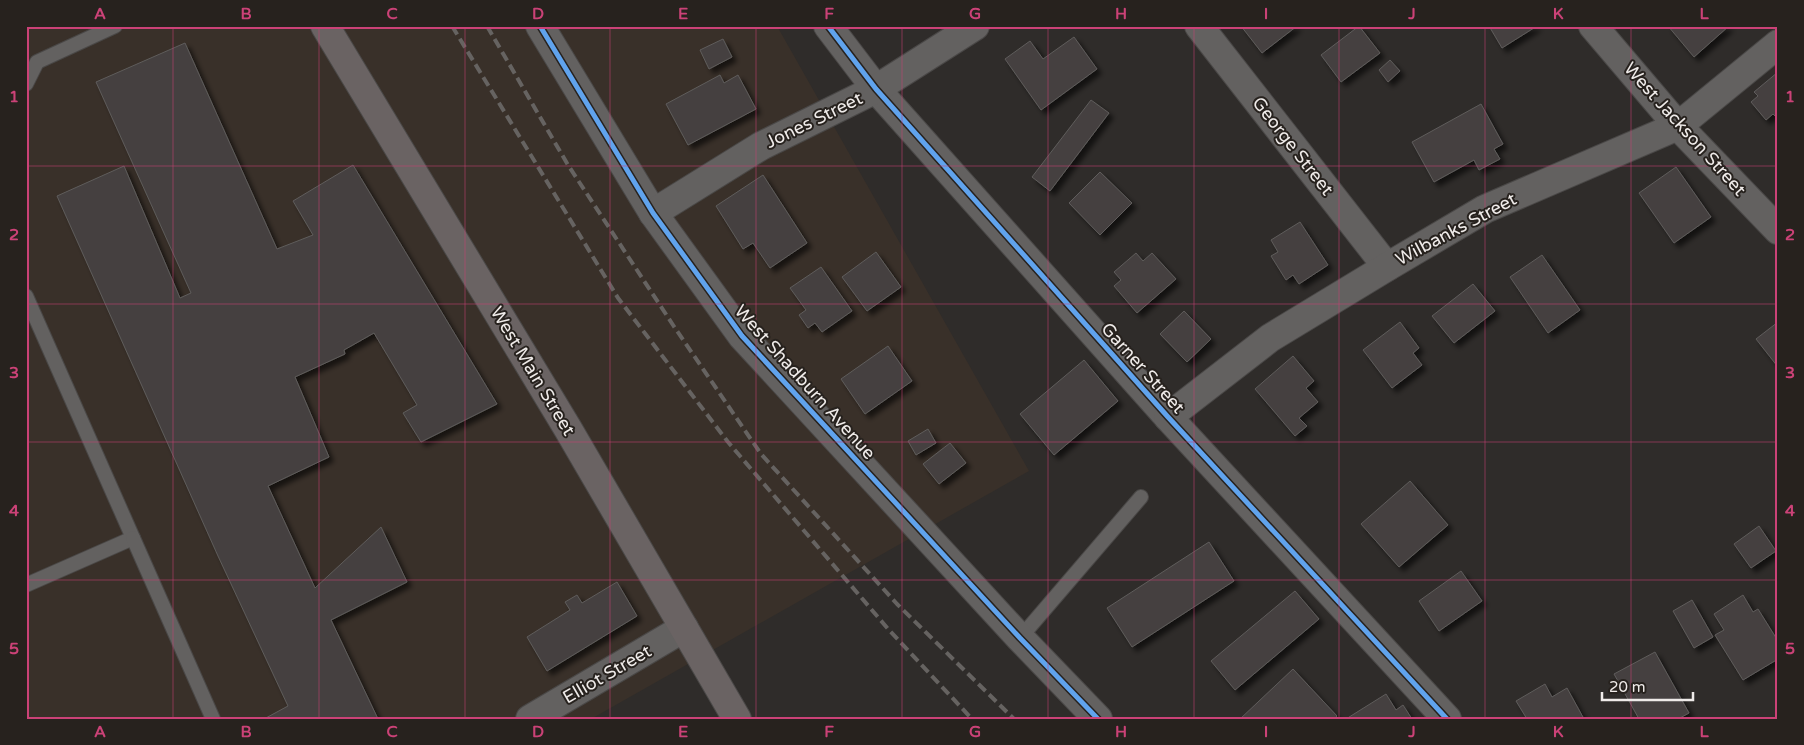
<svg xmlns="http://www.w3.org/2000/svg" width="1804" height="745" viewBox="0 0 1804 745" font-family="'Varela Round',sans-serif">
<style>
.built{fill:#393029}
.building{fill:#444140;stroke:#5f5c5b;filter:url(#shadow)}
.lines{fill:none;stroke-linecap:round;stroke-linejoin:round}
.lane-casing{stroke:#4a4847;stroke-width:16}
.street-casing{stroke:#4a4847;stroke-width:30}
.secondary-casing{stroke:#4a4847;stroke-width:30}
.lane{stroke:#636160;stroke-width:14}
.street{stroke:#636160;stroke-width:28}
.secondary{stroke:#6a6363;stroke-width:28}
.rail{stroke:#666361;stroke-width:4;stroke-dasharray:10 5;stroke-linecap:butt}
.cycleway-casing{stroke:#27221e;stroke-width:8}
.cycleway{stroke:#60a3ed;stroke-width:5}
.grid{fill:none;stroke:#cb4277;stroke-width:1;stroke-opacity:0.55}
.labels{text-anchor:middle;stroke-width:4;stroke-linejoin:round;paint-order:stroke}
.street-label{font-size:18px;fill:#efebe9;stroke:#27221e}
.neatline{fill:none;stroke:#cb4277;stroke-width:2}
.grid-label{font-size:16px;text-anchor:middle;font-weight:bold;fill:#cb4277}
</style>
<defs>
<filter id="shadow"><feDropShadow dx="4.5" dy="4.5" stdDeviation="2.5" flood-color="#0009"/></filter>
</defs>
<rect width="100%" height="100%" fill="#2f2c2a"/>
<polygon class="built" points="26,26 777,26 1029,471 591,719 26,719"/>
<g class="building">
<polygon points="1241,26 1297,26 1262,53"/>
<polygon points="1359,26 1380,53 1341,82 1321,55"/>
<polygon points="1489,26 1537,26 1502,48"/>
<polygon points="1668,26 1729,26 1694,57"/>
<polygon points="1074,37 1097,69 1041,110 1005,59 1030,41 1043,59"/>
<polygon points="723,39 732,57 709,69 700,50"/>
<polygon points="185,43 277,249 313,235 293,201 353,165 497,404 421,442 403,413 417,405 374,333 344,350 345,354 295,377 329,457 268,486 315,588 381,527 407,582 331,620 378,719 264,719 288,706 218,556 57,196 124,166 180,298 191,293 96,82"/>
<polygon points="1390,60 1400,71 1388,82 1379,70"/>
<polygon points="1778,72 1778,119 1773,114 1766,120 1751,102 1758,96 1754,92"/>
<polygon points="720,75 724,83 738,75 756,109 688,145 666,104"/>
<polygon points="1091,100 1109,113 1050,191 1032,177"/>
<polygon points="1481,104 1503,144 1494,149 1500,159 1479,170 1474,160 1434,182 1412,142"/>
<polygon points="1676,167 1711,217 1674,243 1639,193"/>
<polygon points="1100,172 1132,203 1100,235 1069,203"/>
<polygon points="763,175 807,243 770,268 753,243 743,249 716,206"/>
<polygon points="1300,222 1328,265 1299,284 1293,275 1286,280 1271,256 1278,252 1271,240"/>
<polygon points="876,252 901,287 867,311 842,277"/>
<polygon points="1136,253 1143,261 1152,253 1176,279 1137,313 1114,286 1121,280 1114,272"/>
<polygon points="1542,255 1580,310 1548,333 1510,277"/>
<polygon points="821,267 852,311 822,332 815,323 808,328 799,315 806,310 790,288"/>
<polygon points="1473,284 1495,311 1454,343 1432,316"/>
<polygon points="1184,311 1211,339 1187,362 1160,334"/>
<polygon points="1400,322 1419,348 1413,353 1422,365 1392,388 1363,350"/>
<polygon points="1778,322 1778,367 1756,339"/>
<polygon points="888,346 912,381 865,414 841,379"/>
<polygon points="1293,356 1314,381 1306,388 1318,402 1299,418 1307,426 1295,436 1255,389"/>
<polygon points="1084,360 1118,401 1054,455 1020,414"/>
<polygon points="928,429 936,443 916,455 908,441"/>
<polygon points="950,443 966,463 939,484 923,464"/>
<polygon points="1410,481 1448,525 1399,567 1361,524"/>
<polygon points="1759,526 1776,551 1751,568 1734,544"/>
<polygon points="1209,542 1234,581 1132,647 1107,608"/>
<polygon points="1461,571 1482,601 1439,631 1419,601"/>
<polygon points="617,582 637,616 547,671 527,637 570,610 565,602 577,595 582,603"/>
<polygon points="1295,591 1319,619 1235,690 1211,661"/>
<polygon points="1743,595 1753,612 1758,609 1778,641 1778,659 1743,680 1715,635 1724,630 1714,614"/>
<polygon points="1692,600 1713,637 1694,648 1673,611"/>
<polygon points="1655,652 1689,713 1678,719 1639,719 1614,674"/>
<polygon points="1293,669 1337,716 1334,719 1240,719"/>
<polygon points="1545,684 1552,697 1567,688 1584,719 1527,719 1516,701"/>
<polygon points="1386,694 1396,710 1403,705 1412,719 1346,719"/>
</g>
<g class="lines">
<defs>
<g id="lane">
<polyline points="26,84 37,62 115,26"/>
<polyline points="26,296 133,538 26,585"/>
<polyline points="133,538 213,719"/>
<polyline points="1020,638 1141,497"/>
</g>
<g id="street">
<polyline points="540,26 653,213 742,336 1020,638 1098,719"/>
<polyline points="828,26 876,89 1168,417 1447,719"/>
<polyline points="1199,26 1387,267"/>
<polyline points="1593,26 1678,126 1778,230"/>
<polyline points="653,213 761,146 876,89 975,26"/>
<polyline points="1168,417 1270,338 1387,267 1485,209 1678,126 1778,44"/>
<polyline points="530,719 684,628"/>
</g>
<polyline id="secondary" points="325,26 568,429 737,719"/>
</defs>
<use href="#lane" class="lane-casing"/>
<use href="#street" class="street-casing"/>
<use href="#secondary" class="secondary-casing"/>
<use href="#lane" class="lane"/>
<use href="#street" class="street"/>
<use href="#secondary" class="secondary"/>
<g class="rail">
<polyline points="452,26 618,298 728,442 889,630 972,719"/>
<polyline points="487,26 568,165 673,325 761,454 897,604 1014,719"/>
</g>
<defs>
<g id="cycleway">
<polyline points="540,26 653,213 742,336 1020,638 1098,719"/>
<polyline points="828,26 876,89 1168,417 1447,719"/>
</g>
</defs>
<use href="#cycleway" class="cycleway-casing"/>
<use href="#cycleway" class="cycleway"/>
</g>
<path class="grid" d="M173,26V719M319,26V719M465,26V719M610,26V719M756,26V719M902,26V719M1048,26V719M1194,26V719M1339,26V719M1485,26V719M1631,26V719M26,166H1778M26,304H1778M26,442H1778M26,580H1778"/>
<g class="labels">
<g class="street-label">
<text transform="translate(814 120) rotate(-26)" y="6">Jones Street</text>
<text transform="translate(1685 129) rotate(48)" y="6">West Jackson Street</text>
<text transform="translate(1293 146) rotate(52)" y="6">George Street</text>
<text transform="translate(1456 229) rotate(-28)" y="6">Wilbanks Street</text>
<text transform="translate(1143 368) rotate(48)" y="6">Garner Street</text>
<text transform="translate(533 371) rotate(59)" y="6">West Main Street</text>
<text transform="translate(805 382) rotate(48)" y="6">West Shadburn Avenue</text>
<text transform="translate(607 674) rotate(-30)" y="6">Elliot Street</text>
</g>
</g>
<rect width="1804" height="745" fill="none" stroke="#27221e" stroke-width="55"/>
<path d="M1602 692v8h91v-8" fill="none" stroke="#efebe9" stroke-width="2.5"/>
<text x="1609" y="692" font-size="15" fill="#efebe9" stroke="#27221e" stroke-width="4" paint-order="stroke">20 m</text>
<rect x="28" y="28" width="1748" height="690" class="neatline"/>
<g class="grid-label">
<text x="100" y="19">A</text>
<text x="246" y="19">B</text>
<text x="392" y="19">C</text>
<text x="538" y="19">D</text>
<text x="683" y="19">E</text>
<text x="829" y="19">F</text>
<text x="975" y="19">G</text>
<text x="1121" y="19">H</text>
<text x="1266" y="19">I</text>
<text x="1412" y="19">J</text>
<text x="1558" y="19">K</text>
<text x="1704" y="19">L</text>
<text x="14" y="102">1</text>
<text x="1790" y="102">1</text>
<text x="14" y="240">2</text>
<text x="1790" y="240">2</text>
<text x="14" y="378">3</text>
<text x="1790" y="378">3</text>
<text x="14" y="516">4</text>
<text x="1790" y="516">4</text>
<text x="14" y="654">5</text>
<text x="1790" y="654">5</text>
<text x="100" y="737">A</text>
<text x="246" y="737">B</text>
<text x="392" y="737">C</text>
<text x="538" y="737">D</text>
<text x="683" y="737">E</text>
<text x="829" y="737">F</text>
<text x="975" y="737">G</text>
<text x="1121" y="737">H</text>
<text x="1266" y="737">I</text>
<text x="1412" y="737">J</text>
<text x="1558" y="737">K</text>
<text x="1704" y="737">L</text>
</g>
</svg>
